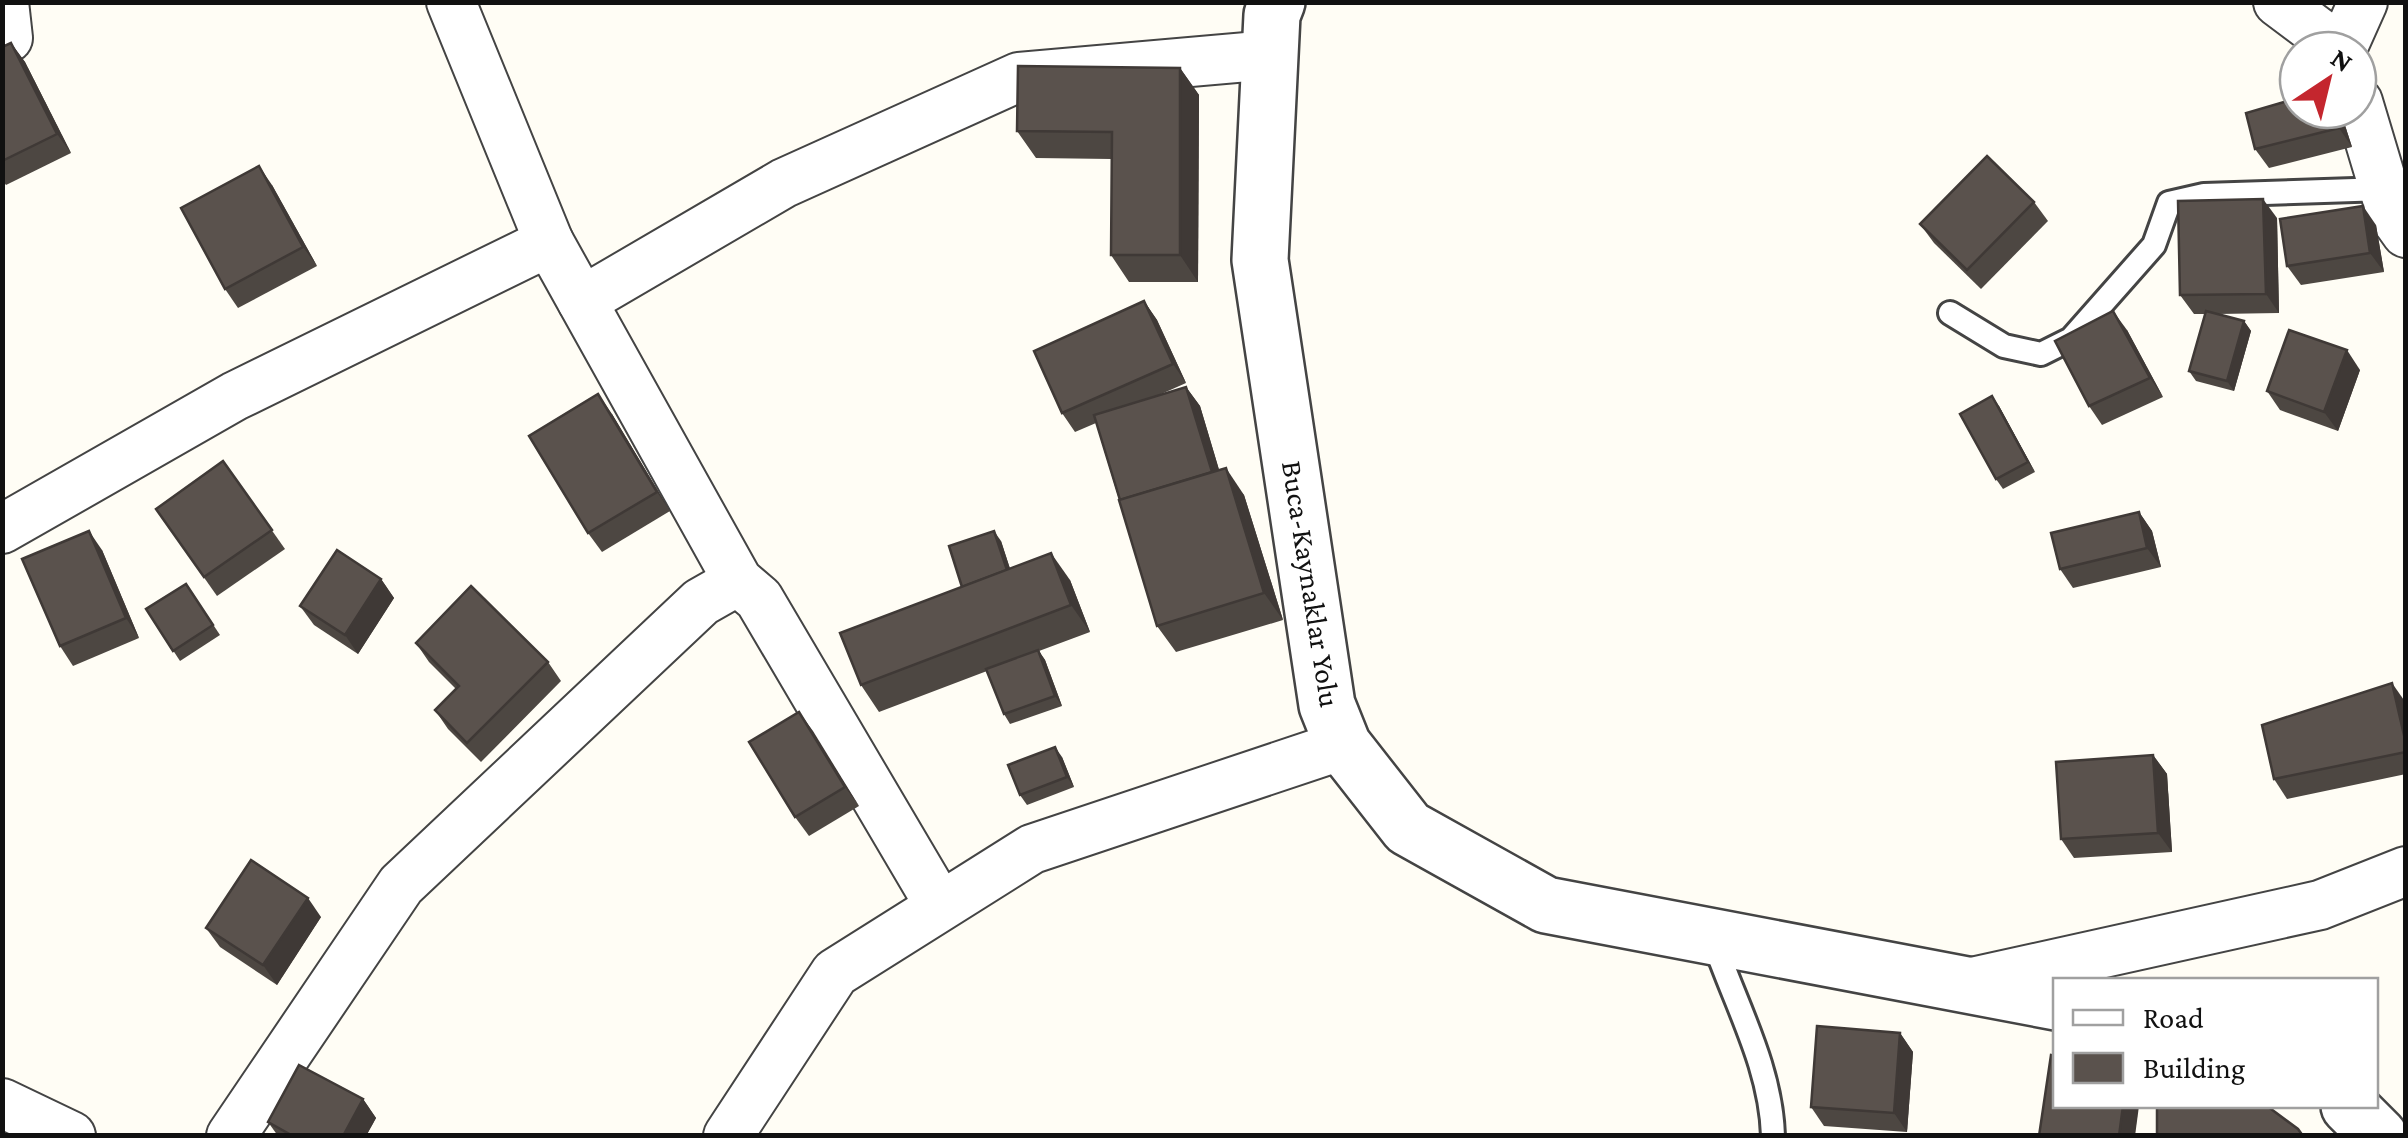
<svg xmlns="http://www.w3.org/2000/svg" width="2408" height="1138" viewBox="0 0 2408 1138" font-family="'Crimson Pro',serif">
<style>
.lines{fill:none;stroke-linecap:round;stroke-linejoin:round}
.service-casing{stroke:#444;stroke-width:28}
.minor-casing{stroke:#444;stroke-width:52}
.tertiary-casing{stroke:#444;stroke-width:60}
.service{stroke:#fff;stroke-width:22}
.minor{stroke:#fff;stroke-width:48}
.tertiary{stroke:#fff;stroke-width:55}
.wall{fill:#4d4742}
.shaded-wall{fill:#3f3936}
.building{fill:#5a524d;stroke:#3f3936;stroke-width:2.5}
.labels{text-anchor:middle;stroke-width:10;stroke-linejoin:round;paint-order:stroke}
.street-label{font-size:30px;fill:#111;stroke:#fff}
</style>
<rect width="100%" height="100%" fill="#fffdf5"/>
<g class="lines">
<defs>
<g id="service">
<polyline points="1950,313 2004,346 2041,354 2071,339 2154,245 2169,203 2204,195 2385,189"/>
<path d="M1713,939C1735,1004 1771,1066 1773,1136"/>
</g>
<g id="minor">
<polyline points="4,2 8,38"/>
<polyline points="451,2 549,242"/>
<polyline points="2278,2 2342,50"/>
<polyline points="2342,49 2363,2"/>
<polyline points="2358,102 2391,212 2406,233"/>
<polyline points="582,301 784,183 1019,77 1270,55"/>
<polyline points="2,529 235,396 549,242 738,581 759,599 940,906"/>
<polyline points="1968,983 2320,905 2406,871"/>
<polyline points="2,1103 71,1136"/>
<polyline points="231,1136 401,885 701,602 738,581"/>
<polyline points="728,1136 835,973 1032,849 1343,745"/>
</g>
<g id="tertiary">
<polyline points="1277,2 1272,15 1260,260 1327,705 1343,745 1408,828 1546,905 2056,1002"/>
<polyline points="2349,1106 2379,1136"/>
</g>
</defs>
<use href="#service" class="service-casing"/>
<use href="#minor" class="minor-casing"/>
<use href="#tertiary" class="tertiary-casing"/>
<use href="#service" class="service"/>
<use href="#minor" class="minor"/>
<use href="#tertiary" class="tertiary"/>
</g>
<g class="wall">
<polygon points="11,43 25,62 71,153 6,185 2,180 2,47"/>
<polygon points="1180,68 1199,95 1198,282 1129,282 1111,255 1111,159 1036,158 1017,131"/>
<polygon points="2340,110 2352,147 2269,168 2255,149"/>
<polygon points="272,185 317,266 238,308 225,289"/>
<polygon points="2034,202 2048,221 1981,289 1934,243 1920,224"/>
<polygon points="2277,218 2279,313 2218,314 2244,321 2251,331 2234,391 2196,381 2189,371 2205,314 2194,314 2180,295"/>
<polygon points="2376,225 2384,272 2301,285 2287,266"/>
<polygon points="1144,301 1157,320 1186,383 1159,395 1186,387 1200,406 1219,470 1244,495 1283,620 1176,652 1157,626 1096,423 1075,432 1062,413"/>
<polygon points="2127,330 2163,397 2102,425 2089,406"/>
<polygon points="2360,370 2338,431 2280,410 2267,391"/>
<polygon points="1999,406 2035,472 2003,489 1996,479"/>
<polygon points="612,414 670,511 602,552 588,533"/>
<polygon points="223,461 285,549 217,596 156,509"/>
<polygon points="2139,512 2152,531 2161,567 2073,588 2060,569"/>
<polygon points="1001,541 1010,569 1070,580 1090,632 1039,651 1045,660 1062,706 1010,724 1004,714 987,671 879,712 861,685 962,587"/>
<polygon points="102,550 139,638 73,666 60,646"/>
<polygon points="381,579 394,598 358,654 314,625 300,606"/>
<polygon points="186,584 220,635 180,661 146,609"/>
<polygon points="416,643 548,662 561,681 481,762 448,729 435,710 456,689 429,662"/>
<polygon points="2406,703 2406,774 2287,799 2274,779"/>
<polygon points="799,712 859,806 809,836 795,817"/>
<polygon points="2153,755 2167,774 2172,852 2074,858 2061,839"/>
<polygon points="1062,757 1074,787 1027,805 1020,795"/>
<polygon points="321,917 277,985 220,947 206,928"/>
<polygon points="1900,1033 1913,1052 1907,1132 1824,1126 1811,1107"/>
<polygon points="363,1099 376,1118 366,1136 278,1136 268,1122"/>
</g>
<g class="shaded-wall">
<polygon points="11,43 25,62 71,153 57,134"/>
<polygon points="1180,68 1199,95 1198,282 1180,255"/>
<polygon points="2333,110 2340,110 2352,147 2339,128"/>
<polygon points="259,166 272,185 317,266 303,247"/>
<polygon points="2263,199 2277,218 2279,313 2266,294"/>
<polygon points="2363,206 2376,225 2384,272 2370,253"/>
<polygon points="1144,301 1157,320 1186,383 1173,364"/>
<polygon points="2113,311 2127,330 2163,397 2150,378"/>
<polygon points="2244,321 2251,331 2234,391 2227,381"/>
<polygon points="2347,350 2360,370 2338,431 2324,412"/>
<polygon points="1186,387 1200,406 1226,493 1212,474"/>
<polygon points="598,394 612,414 670,511 657,492"/>
<polygon points="1992,396 1999,406 2035,472 2028,462"/>
<polygon points="1226,468 1244,495 1283,620 1264,593"/>
<polygon points="2139,512 2152,531 2161,567 2147,548"/>
<polygon points="89,531 102,550 139,638 126,618"/>
<polygon points="994,531 1001,541 1017,590 1010,580"/>
<polygon points="1051,553 1070,580 1090,632 1071,605"/>
<polygon points="381,579 394,598 358,654 345,635"/>
<polygon points="1038,650 1045,660 1062,706 1055,696"/>
<polygon points="2392,683 2406,703 2406,744"/>
<polygon points="799,712 813,731 859,806 845,787"/>
<polygon points="1055,747 1062,757 1074,787 1067,777"/>
<polygon points="2153,755 2167,774 2172,852 2158,833"/>
<polygon points="308,898 321,917 277,985 263,965"/>
<polygon points="1900,1033 1913,1052 1907,1132 1894,1113"/>
<polygon points="363,1099 376,1118 366,1136 343,1136"/>
<polygon points="2123,1106 2139,1106 2135,1136 2119,1136"/>
</g>
<g class="building">
<polygon points="11,43 57,134 2,161 2,47"/>
<polygon points="1018,66 1180,68 1180,255 1111,255 1112,132 1017,131"/>
<polygon points="2298,98 2298,110 2333,110 2339,128 2255,149 2246,113"/>
<polygon points="1987,156 2034,202 1967,270 1920,224"/>
<polygon points="259,166 303,247 225,289 181,208"/>
<polygon points="2263,199 2266,294 2180,295 2178,201"/>
<polygon points="2363,206 2370,253 2287,266 2280,219"/>
<polygon points="1144,301 1173,364 1062,413 1034,351"/>
<polygon points="2113,311 2150,378 2089,406 2055,341"/>
<polygon points="2206,311 2244,321 2227,381 2189,371"/>
<polygon points="2289,330 2347,350 2324,412 2267,391"/>
<polygon points="1186,387 1212,472 1120,500 1094,415"/>
<polygon points="598,394 657,492 588,533 529,436"/>
<polygon points="1992,396 2028,462 1996,479 1960,414"/>
<polygon points="223,461 272,530 204,577 156,509"/>
<polygon points="1226,468 1264,593 1157,626 1119,500"/>
<polygon points="2139,512 2147,548 2060,569 2051,533"/>
<polygon points="89,531 126,618 60,646 22,559"/>
<polygon points="994,531 1007,570 962,587 949,546"/>
<polygon points="337,550 381,579 345,635 300,606"/>
<polygon points="1051,553 1071,605 861,685 840,633"/>
<polygon points="186,584 213,625 173,651 146,609"/>
<polygon points="471,586 548,662 467,743 435,710 459,686 416,643"/>
<polygon points="1038,650 1055,696 1004,714 986,669"/>
<polygon points="2392,683 2406,744 2406,752 2274,779 2262,725"/>
<polygon points="799,712 845,787 795,817 749,742"/>
<polygon points="1055,747 1067,777 1020,795 1008,765"/>
<polygon points="2153,755 2158,833 2061,839 2056,762"/>
<polygon points="251,860 308,898 263,965 206,928"/>
<polygon points="1817,1026 1900,1033 1894,1113 1811,1107"/>
<polygon points="2051,1055 2056,1056 2056,1106 2123,1106 2119,1136 2039,1136"/>
<polygon points="299,1065 363,1099 343,1136 293,1136 268,1122"/>
<polygon points="2157,1106 2267,1106 2298,1129 2303,1136 2157,1136"/>
</g>
<g class="labels">
<g class="street-label">
<text transform="translate(1311 584) rotate(81)" y="10">Buca-Kaynaklar Yolu</text>
</g>
</g>
<rect width="2408" height="1138" fill="none" stroke="#111111" stroke-width="10"/>
<rect x="2053" y="978" width="325" height="130" fill="#ffffff" stroke="#a0a0a0" stroke-width="2.5"/>
<rect x="2073" y="1010" width="50" height="15" fill="#ffffff" stroke="#a0a0a0" stroke-width="2.5"/>
<text x="2143" y="1028" font-size="30" fill="#111111">Road</text>
<rect x="2073" y="1053" width="50" height="30" fill="#5a524d" stroke="#a0a0a0" stroke-width="2.5"/>
<text x="2143" y="1078" font-size="30" fill="#111111">Building</text>
<g transform="translate(2328 80) rotate(35)"><circle r="48" fill="#ffffff" stroke="#a0a0a0" stroke-width="2.5"/>
<path d="M0-8L18 38L0 25L-18 38Z" fill="#c4262e"/>
<text y="-15" font-size="28" font-weight="bold" text-anchor="middle" fill="#111111">N</text>
</g>
</svg>
